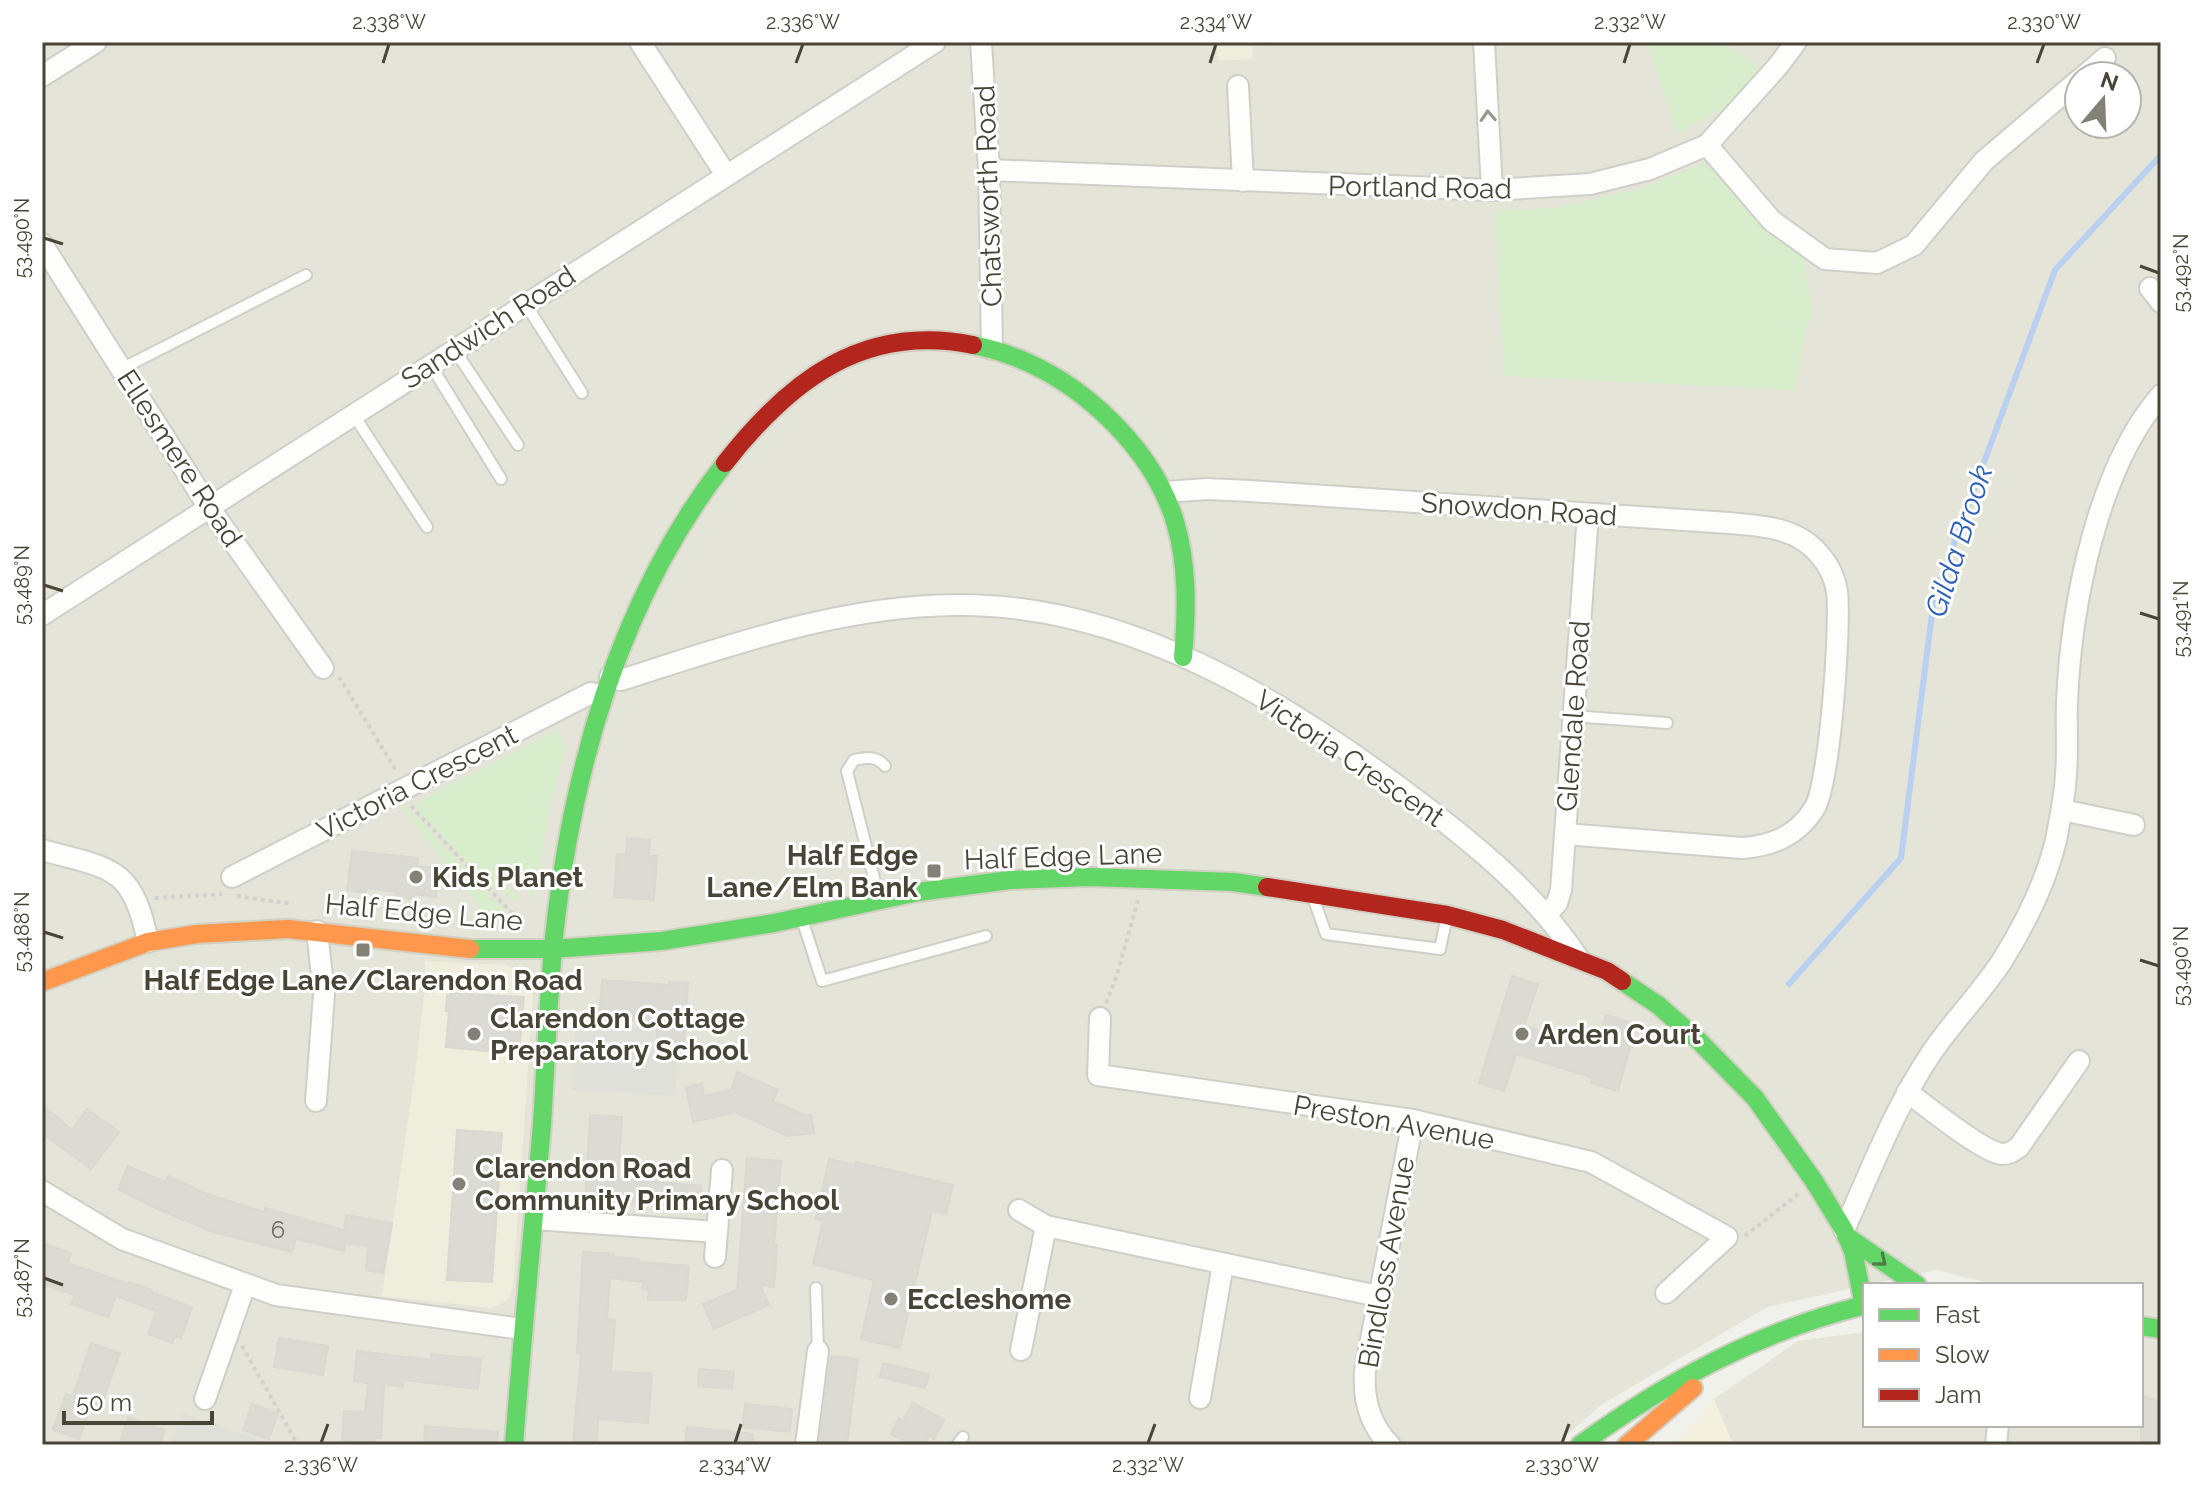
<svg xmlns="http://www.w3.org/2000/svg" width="2203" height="1487" viewBox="0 0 2203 1487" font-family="Raleway,sans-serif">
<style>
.residential{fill:#e5e4d8;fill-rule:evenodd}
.commercial{fill:#f4f0de}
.education{fill:#efeedd}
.green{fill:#d8edcb}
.parking{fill:#e0e0da}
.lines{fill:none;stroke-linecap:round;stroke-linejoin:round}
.stream{stroke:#bad0f0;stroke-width:6}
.building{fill:#dbdad3;stroke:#d9d8d1;stroke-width:2}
.lane-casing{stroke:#cfcfc8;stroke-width:14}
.street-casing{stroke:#cfcfc8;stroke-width:24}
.fast-casing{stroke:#d1d0c2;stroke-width:22}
.slow-casing{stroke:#d1d0c2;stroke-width:22}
.jam-casing{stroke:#d1d0c2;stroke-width:22}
.path{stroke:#d2d1cb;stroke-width:4;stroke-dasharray:4 4;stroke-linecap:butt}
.lane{stroke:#fdfdfc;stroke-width:10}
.street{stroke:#fdfdfc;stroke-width:20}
.fast{stroke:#63d668;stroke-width:18}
.slow{stroke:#ff974d;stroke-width:18}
.jam{stroke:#b3261e;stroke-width:18}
.oneway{stroke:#99988f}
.oneway2{stroke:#517848}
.ticks{fill:none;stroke:#484536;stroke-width:3}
.poi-dot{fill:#838175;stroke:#fff;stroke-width:3}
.labels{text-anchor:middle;stroke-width:6;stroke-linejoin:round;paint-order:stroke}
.number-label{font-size:24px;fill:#6e6b5e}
.street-label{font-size:28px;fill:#484536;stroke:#fff}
.poi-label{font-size:28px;font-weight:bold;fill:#484536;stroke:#fff;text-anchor:start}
.water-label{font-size:30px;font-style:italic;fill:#2c60b7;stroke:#fff}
.neatline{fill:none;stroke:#484536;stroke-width:3}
.ticks-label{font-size:20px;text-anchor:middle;fill:#484536}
</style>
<rect width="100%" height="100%" fill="#f1f1eb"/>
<g class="residential">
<path d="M42,42H1217L1219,61L1252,46L1335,42H2161V1325L2141,1320V1285H1997L1936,1270L1767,1307L1601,1405L1556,1445H42ZM2079,76H2127V124H2079Z"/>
<polygon points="2141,1330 2161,1333 2161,1445 1733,1445 1714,1399 1798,1341 1865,1332 1865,1425 2141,1425"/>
</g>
<polygon class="commercial" points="1714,1399 1733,1445 1675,1445"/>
<g class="education">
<polygon points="1217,42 1350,42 1252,45 1253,59 1218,61"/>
<polygon points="425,961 507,965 522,976 533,995 513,1287 509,1299 492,1308 382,1296 415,1073 425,988"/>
</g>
<g class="green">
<polygon points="1647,42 1724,42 1765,72 1731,105 1678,134"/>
<polygon points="1704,163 1803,253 1813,316 1806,327 1796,390 1504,376 1495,210 1554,208 1642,188"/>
<path d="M556,731L566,745L546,826L537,886L534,895L528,899V891L532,884L528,879L520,883L510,881L507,887L522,900C511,902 506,894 500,886L492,890L413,805Z"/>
<polygon points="407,807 504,910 491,921 403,809"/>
</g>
<g class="parking">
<polygon points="576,1023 653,1028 652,1048 678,1049 676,1096 572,1090"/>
<polygon points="182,1413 273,1445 170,1445"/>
</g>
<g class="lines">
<polyline class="stream" points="1789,984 1901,858 1934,598 2055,270 2161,155"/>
</g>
<g class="building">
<polygon points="627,838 650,840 649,856 657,856 654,900 614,897 617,854 626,854"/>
<polygon points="352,851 418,858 417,866 440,868 436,897 414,894 414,899 395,897 396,892 366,888 366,893 347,890"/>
<polygon points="1512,976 1538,984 1524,1026 1596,1048 1606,1015 1629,1022 1625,1033 1633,1036 1618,1091 1591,1083 1593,1078 1516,1054 1504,1091 1479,1083"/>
<polygon points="602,980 669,985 669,982 688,983 684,1042 666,1041 666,1038 657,1037 658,1022 599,1019"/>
<polygon points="450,993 524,997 519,1054 446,1047 449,1011 446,1011 447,995 450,996"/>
<polygon points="737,1072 778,1090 773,1101 804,1115 811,1115 814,1133 787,1136 735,1112 693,1122 686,1087 702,1084 704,1096 731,1090"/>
<polygon points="42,1104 72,1130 87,1109 119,1132 91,1169 42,1133"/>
<polygon points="590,1115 622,1117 618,1179 701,1186 700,1207 585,1200"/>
<polygon points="457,1130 502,1133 492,1282 447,1280"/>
<polygon points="747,1158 781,1161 774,1245 777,1245 774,1287 760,1285 769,1305 714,1329 703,1304 737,1290"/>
<polygon points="829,1159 855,1165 856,1162 953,1185 946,1214 932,1211 900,1348 861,1339 874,1280 813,1264 823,1221 816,1219"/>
<polygon points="128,1166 165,1182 168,1176 207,1194 264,1212 265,1208 344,1230 346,1215 392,1223 383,1273 366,1270 368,1246 345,1243 344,1251 296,1239 292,1252 213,1232 155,1208 118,1189"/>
<polygon points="42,1243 71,1253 68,1263 129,1284 129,1282 152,1290 151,1292 192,1307 181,1338 175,1336 172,1343 148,1334 156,1311 116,1296 108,1317 71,1304 75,1295 42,1284"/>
<polygon points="583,1252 614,1254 614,1257 639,1259 638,1262 689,1266 686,1300 648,1300 649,1290 642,1289 643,1282 610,1278 607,1319 615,1320 611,1371 652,1374 648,1423 598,1419 597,1445 573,1445 581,1353 577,1353"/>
<polygon points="279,1338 328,1346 323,1375 274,1367"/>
<polygon points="91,1343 120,1353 101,1406 92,1403 79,1439 53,1430 66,1394 73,1396"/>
<polygon points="357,1351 431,1360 431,1354 481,1359 478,1389 404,1380 403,1387 384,1384 381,1438 374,1438 374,1445 353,1445 353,1441 342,1440 344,1411 365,1412 368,1383 354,1381"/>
<polygon points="831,1356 858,1359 847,1445 819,1445"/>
<polygon points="883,1363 929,1374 925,1388 880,1377"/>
<polygon points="699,1369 734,1372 732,1389 698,1386"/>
<polygon points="2141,1396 2161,1401 2161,1445 2141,1445"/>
<polygon points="913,1403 944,1420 934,1439 929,1436 924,1445 912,1445 891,1434 899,1418 903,1421"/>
<polygon points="252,1404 278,1413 269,1439 243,1430"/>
<polygon points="745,1404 792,1409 790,1432 742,1427"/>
<polygon points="128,1417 165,1430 160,1445 119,1445"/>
<polygon points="425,1426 498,1432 497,1445 424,1445"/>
<polygon points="687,1427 753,1434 753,1445 685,1445"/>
</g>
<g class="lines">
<defs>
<g id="lane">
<polyline points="525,303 582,393"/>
<polyline points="454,349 518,445"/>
<polyline points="430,364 501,479"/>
<polyline points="121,369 306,275"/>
<polyline points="353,414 427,527"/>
<polyline points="1573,716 1667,723"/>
<polyline points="1313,897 1326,934 1440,949 1447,916"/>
<path d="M879,898L847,771L854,760C866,757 877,756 885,766"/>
<polyline points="802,919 822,981 986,936"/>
<polyline points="816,1288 818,1351"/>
<polyline points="957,1445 963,1437"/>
</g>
<g id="street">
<polyline points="640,42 726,175"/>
<polyline points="981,42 989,170 992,349"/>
<polyline points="1484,42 1492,190"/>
<polyline points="42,76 96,42"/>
<polyline points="2084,76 2105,58"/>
<polyline points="1238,86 1243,181"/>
<polyline points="1707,145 1772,221 1825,259 1877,263 1914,245 1984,161 2079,80"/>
<polyline points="989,170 1492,190 1590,184 1650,169 1707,145 1778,66 1796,42"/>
<polyline points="42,244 208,506 323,668"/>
<polyline points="2150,288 2161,302"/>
<path d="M1165,492L1207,489L1251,491L1729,523C1762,526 1796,527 1819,554C1828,564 1835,578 1837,592C1841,625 1830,785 1814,809C1797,836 1772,846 1742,848L1565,834"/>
<polyline points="42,615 935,42"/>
<path d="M610,677L621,680C731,645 839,606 956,605C1126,603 1284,700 1415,799C1477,846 1536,894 1579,959"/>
<polyline points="2062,810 2134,825"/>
<path d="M42,850C111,869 132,865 148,942"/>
<polyline points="232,877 591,693 603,696"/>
<polyline points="1547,914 1557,903 1561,890 1588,514"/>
<polyline points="1100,1018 1098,1075 1413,1120 1591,1162 1727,1237 1666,1293"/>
<path d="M1907,1092C1927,1106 1982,1152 2002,1154C2010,1154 2013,1151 2019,1147L2079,1061"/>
<polyline points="316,1101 324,994 317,931"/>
<polyline points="42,1191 122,1239 276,1295 522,1329"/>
<polyline points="1019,1210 1046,1226 1378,1296"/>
<polyline points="535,1219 717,1232"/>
<path d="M1844,1230C1871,1170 1895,1107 1932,1052C1954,1020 1981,993 2002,961C2025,924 2046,882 2056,840C2060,818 2065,796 2066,774C2068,750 2066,726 2067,702C2071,606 2097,469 2161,395"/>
<polyline points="715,1257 722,1170"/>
<polyline points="1021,1350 1046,1226"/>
<polyline points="1200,1398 1223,1264"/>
<polyline points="205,1399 245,1285"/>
<polyline points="806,1445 818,1351"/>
<path d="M1390,1445C1369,1424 1363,1399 1365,1371L1413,1120"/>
<polyline points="1996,1445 1998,1425"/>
</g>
<g id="fast">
<path d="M973,345C1023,355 1065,378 1102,412C1181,485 1192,554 1183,657"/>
<polyline points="470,949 553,949 662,941 774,923 918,892 1010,880 1090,877 1233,882 1267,887"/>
<polyline points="1622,981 1658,1005 1698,1040 1755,1098 1814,1181 1844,1230 1853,1251 1864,1305"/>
<polyline points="1846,1236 1917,1285"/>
<polyline points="2141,1326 2161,1329"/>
<path d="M514,1445C522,1338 533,1231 542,1124C546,1062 548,999 554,937C572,769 620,598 725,463"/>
<path d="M1580,1445C1668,1381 1759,1331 1865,1305"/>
</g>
<g id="slow">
<polyline points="42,982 148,942 197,934 288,929 470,949"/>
<polyline points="1627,1445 1693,1388"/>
</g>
<g id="jam">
<path d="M725,463C789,381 863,323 973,345"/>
<polyline points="1267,887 1447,915 1503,930 1607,971 1622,981"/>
</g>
</defs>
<use href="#lane" class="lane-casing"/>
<use href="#street" class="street-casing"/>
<use href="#fast" class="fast-casing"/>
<use href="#slow" class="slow-casing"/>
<use href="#jam" class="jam-casing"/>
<g class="path">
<polyline points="339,677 397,772"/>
<polyline points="411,806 523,925"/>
<polyline points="237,896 292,904"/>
<polyline points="155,898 222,894"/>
<polyline points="1106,1003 1116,978 1138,900"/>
<polyline points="1745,1236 1798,1194"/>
<polyline points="242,1346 298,1445"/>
</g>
<use href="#lane" class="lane"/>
<use href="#street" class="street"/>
<use href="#fast" class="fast"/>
<use href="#slow" class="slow"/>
<use href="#jam" class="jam"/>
</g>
<defs><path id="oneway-chevron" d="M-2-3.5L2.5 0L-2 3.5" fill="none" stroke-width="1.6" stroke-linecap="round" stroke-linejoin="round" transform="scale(2)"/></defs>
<use class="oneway" href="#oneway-chevron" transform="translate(1488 116) rotate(-93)"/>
<use class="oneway2" href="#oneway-chevron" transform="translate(1881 1261) rotate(39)"/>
<path class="ticks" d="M383,63L389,44M796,63L803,44M1210,63L1216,44M1624,63L1630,44M2037,63L2044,44M44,238L63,244M2140,266L2159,273M44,585L63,591M2140,613L2159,619M44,932L63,938M2140,960L2159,966M44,1278L63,1285M321,1443L328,1424M735,1443L741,1424M1148,1443L1155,1424M1562,1443L1569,1424"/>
<g class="poi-dot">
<rect x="926" y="863" width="16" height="16" rx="4"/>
<circle cx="416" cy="877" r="8"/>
<rect x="355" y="942" width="16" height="16" rx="4"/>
<circle cx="474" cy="1034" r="8"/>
<circle cx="1522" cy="1034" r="8"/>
<circle cx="459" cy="1184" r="8"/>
<circle cx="891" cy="1299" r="8"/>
</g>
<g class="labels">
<g class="number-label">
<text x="278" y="1238">6</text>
</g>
<g class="street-label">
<text transform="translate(1420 187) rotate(1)" y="10">Portland Road</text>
<text transform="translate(988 196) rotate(-92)" y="10">Chatsworth Road</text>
<text transform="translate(488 327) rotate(-33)" y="10">Sandwich Road</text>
<text transform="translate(180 458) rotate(57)" y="10">Ellesmere Road</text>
<text transform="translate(1519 509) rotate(4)" y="10">Snowdon Road</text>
<text transform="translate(1573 716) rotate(-86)" y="10">Glendale Road</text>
<text transform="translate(1350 758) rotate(34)" y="10">Victoria Crescent</text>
<text transform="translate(417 782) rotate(-27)" y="10">Victoria Crescent</text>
<text transform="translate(1063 856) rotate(-2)" y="10">Half Edge Lane</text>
<text transform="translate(424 912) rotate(5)" y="10">Half Edge Lane</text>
<text transform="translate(1394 1122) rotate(10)" y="10">Preston Avenue</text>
<text transform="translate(1386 1262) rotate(-80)" y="10">Bindloss Avenue</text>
</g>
<g class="poi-label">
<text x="918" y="865" text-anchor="end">Half Edge<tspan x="918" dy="32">Lane/Elm Bank</tspan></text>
<text x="432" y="887">Kids Planet</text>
<text x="363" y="990" text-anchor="middle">Half Edge Lane/Clarendon Road</text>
<text x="490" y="1028">Clarendon Cottage<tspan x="490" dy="32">Preparatory School</tspan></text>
<text x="1538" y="1044">Arden Court</text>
<text x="475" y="1178">Clarendon Road<tspan x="475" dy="32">Community Primary School</tspan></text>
<text x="907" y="1309">Eccleshome</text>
</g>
<g class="water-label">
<text transform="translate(1959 541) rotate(-72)" y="10">Gilda Brook</text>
</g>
</g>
<rect width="2203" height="1487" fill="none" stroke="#ffffff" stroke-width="88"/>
<rect x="1863" y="1283" width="280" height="144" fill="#ffffff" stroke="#b6b5af" stroke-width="2"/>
<rect x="1879" y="1309" width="40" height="12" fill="#63d668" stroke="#b6b5af" stroke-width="2"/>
<text x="1935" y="1323" font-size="24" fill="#484536">Fast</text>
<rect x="1879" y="1349" width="40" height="12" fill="#ff974d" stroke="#b6b5af" stroke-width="2"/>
<text x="1935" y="1363" font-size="24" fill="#484536">Slow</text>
<rect x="1879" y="1389" width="40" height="12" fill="#b3261e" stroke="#b6b5af" stroke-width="2"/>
<text x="1935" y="1403" font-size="24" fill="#484536">Jam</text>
<g transform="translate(2103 100) rotate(19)"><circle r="38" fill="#ffffff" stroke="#b6b5af" stroke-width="2"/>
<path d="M0-6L14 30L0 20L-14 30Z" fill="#838175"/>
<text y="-12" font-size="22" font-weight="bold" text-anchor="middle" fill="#484536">N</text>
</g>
<path d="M64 1411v12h148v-12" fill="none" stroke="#484536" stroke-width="4"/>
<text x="76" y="1411" font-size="24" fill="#484536" stroke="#ffffff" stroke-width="6" paint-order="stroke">50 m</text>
<rect x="44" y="44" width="2115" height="1399" class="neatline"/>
<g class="ticks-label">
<text x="389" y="29">2.338°W</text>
<text x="803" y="29">2.336°W</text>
<text x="1216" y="29">2.334°W</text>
<text x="1630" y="29">2.332°W</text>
<text x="2044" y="29">2.330°W</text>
<text transform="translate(22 238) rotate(-90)" y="7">53.490°N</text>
<text transform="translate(2181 273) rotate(-90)" y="7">53.492°N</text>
<text transform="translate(22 585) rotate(-90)" y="7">53.489°N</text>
<text transform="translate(2181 619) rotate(-90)" y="7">53.491°N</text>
<text transform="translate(22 932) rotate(-90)" y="7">53.488°N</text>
<text transform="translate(2181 966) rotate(-90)" y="7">53.490°N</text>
<text transform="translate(22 1278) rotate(-90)" y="7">53.487°N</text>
<text x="321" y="1472">2.336°W</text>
<text x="735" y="1472">2.334°W</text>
<text x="1148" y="1472">2.332°W</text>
<text x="1562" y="1472">2.330°W</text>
</g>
</svg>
